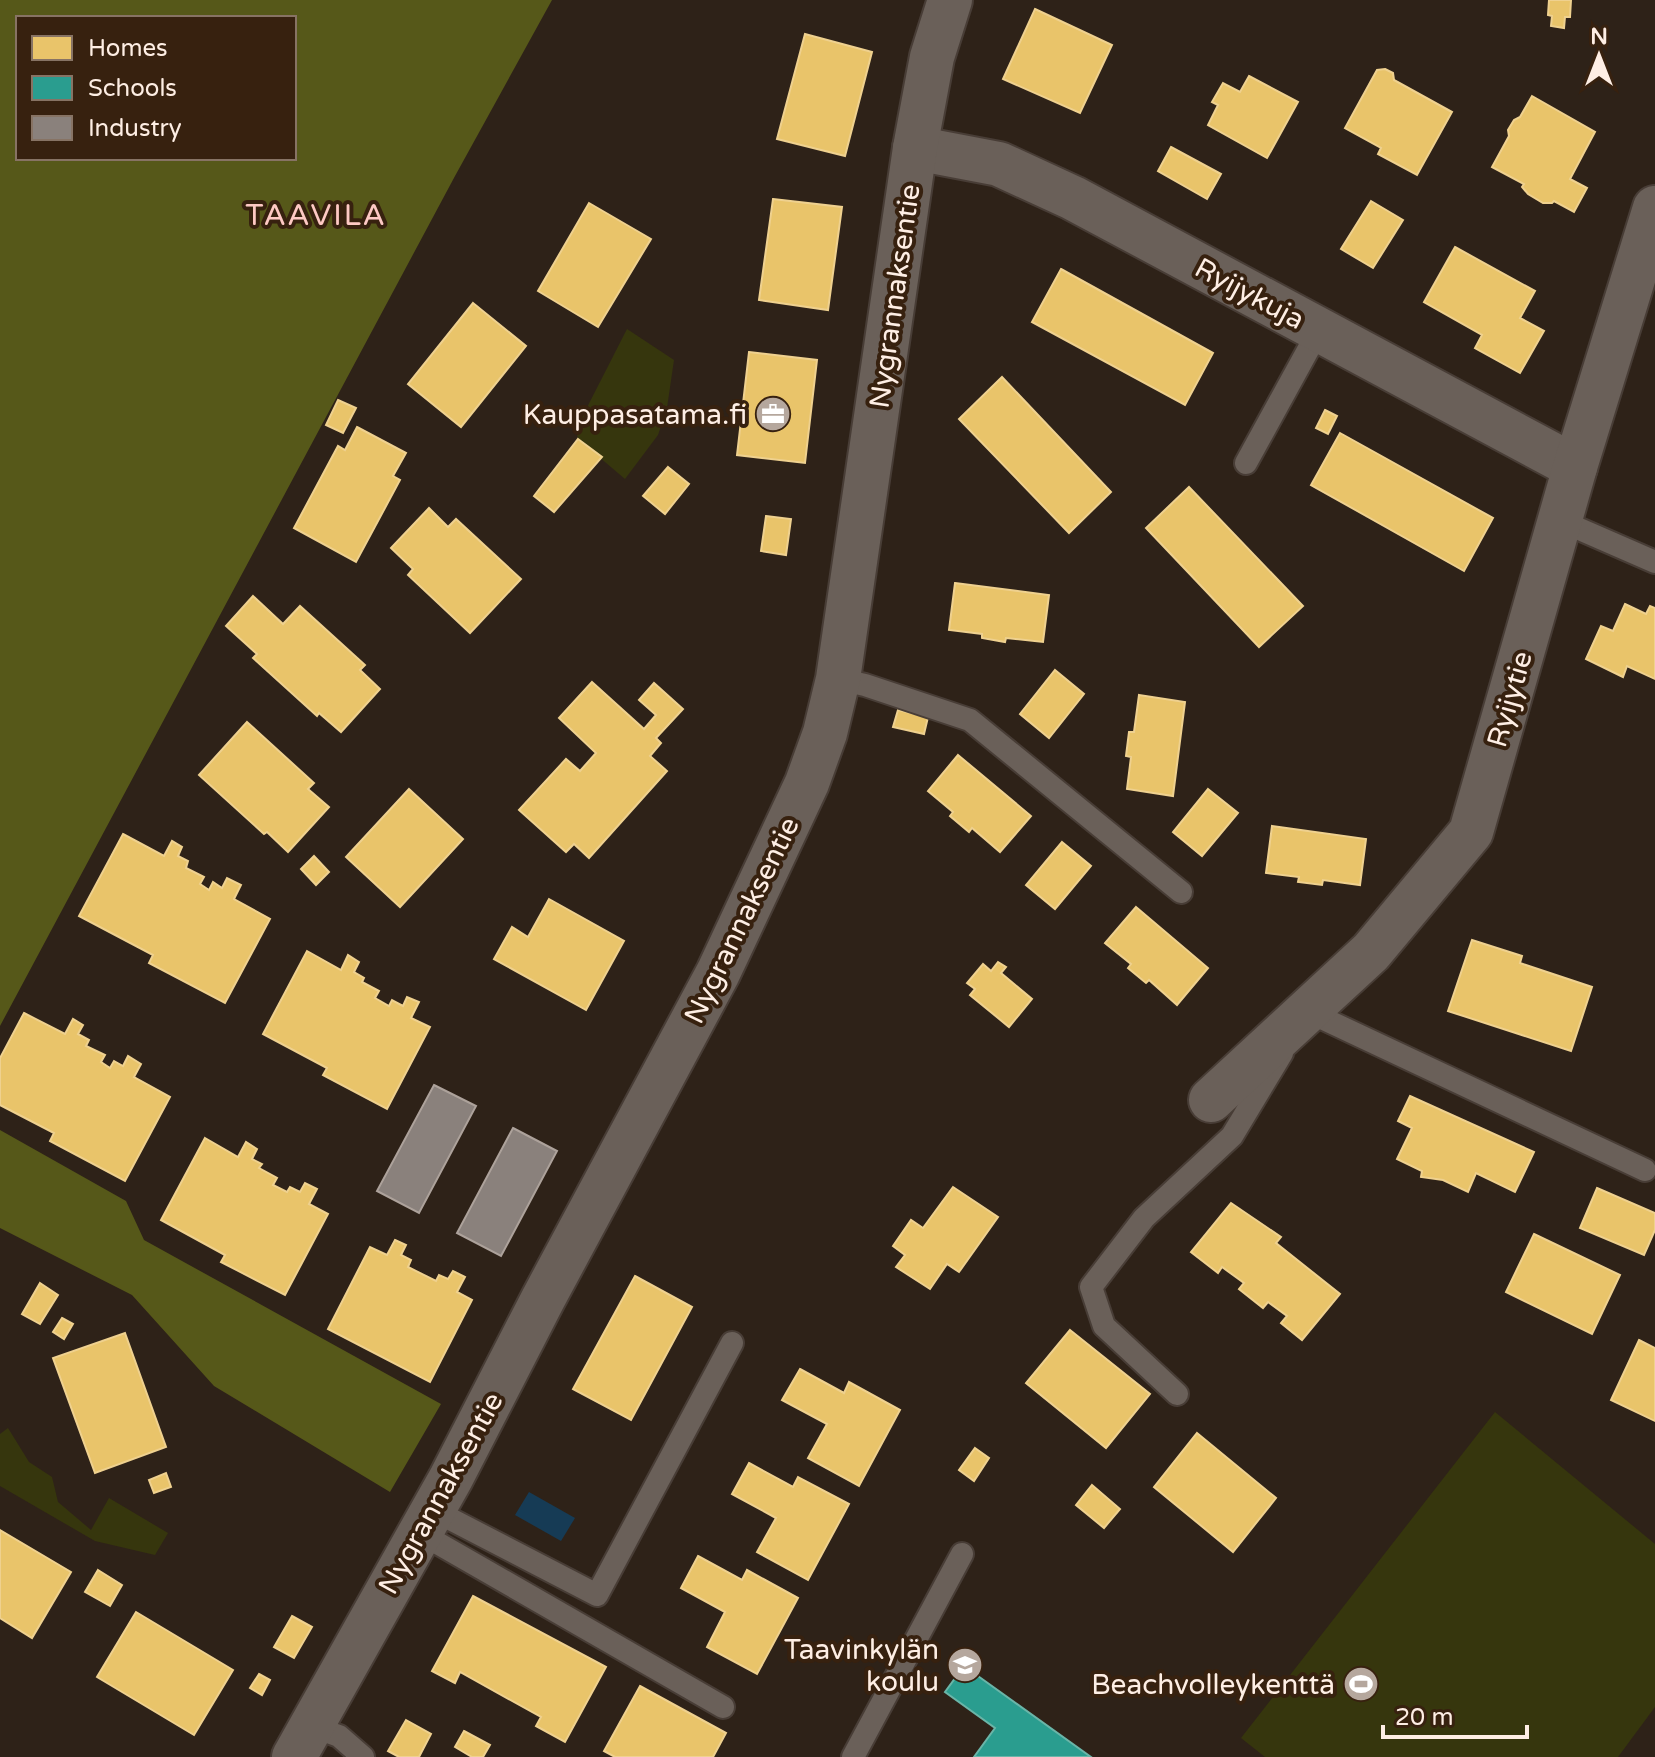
<svg xmlns="http://www.w3.org/2000/svg" width="1655" height="1757" viewBox="0 0 1655 1757" font-family="'Varela Round',sans-serif">
<style>
.green{fill:#36360d}
.forest{fill:#565819;fill-rule:evenodd}
.water{fill:#163b55}
.homes{fill:#e9c46a;stroke:#efd18f;stroke-width:2}
.schools{fill:#2a9d8f;stroke:#6ab5a8;stroke-width:2}
.industry{fill:#8a817c;stroke:#ada29b;stroke-width:2}
.lines{fill:none;stroke-linecap:round;stroke-linejoin:round}
.service-casing{stroke:#483d36;stroke-width:26}
.minor-casing{stroke:#483d36;stroke-width:48}
.service{stroke:#6a6059;stroke-width:22}
.minor{stroke:#6a6059;stroke-width:44}
.labels{text-anchor:middle;stroke-width:8;stroke-linejoin:round;paint-order:stroke}
.street-label{font-size:28px;fill:#feeee4;stroke:#37210f}
.poi-label{font-size:28px;fill:#feeee4;stroke:#37210f;text-anchor:end}
.neighbourhood-label{font-size:30px;letter-spacing:2px;fill:#fec9c4;stroke:#37210f}
</style>
<rect width="100%" height="100%" fill="#2e2218"/>
<g class="green">
<polygon points="627,329 674,360 667,408 658,435 625,479 578,439 576,429"/>
<polygon points="1495,1412 1655,1544 1655,1707 1618,1757 1265,1757 1241,1738"/>
<polygon points="8,1428 29,1462 52,1477 58,1502 91,1530 109,1498 168,1533 155,1555 95,1541 0,1486 0,1434"/>
</g>
<g class="forest">
<path d="M0,0H552L455,176L0,1026ZM294,18V158H18V18Z"/>
<polygon points="0,1130 126,1201 144,1240 441,1404 390,1492 214,1386 132,1295 0,1228"/>
</g>
<polygon class="water" points="529,1492 575,1518 561,1541 515,1515"/>
<g class="homes">
<polygon points="1549,0 1571,0 1570,17 1565,17 1564,28 1551,26 1552,16 1548,15"/>
<polygon points="1035,9 1112,45 1080,113 1003,79"/>
<polygon points="805,34 872,52 845,156 777,139"/>
<polygon points="1385,69 1393,73 1394,80 1452,112 1417,175 1378,154 1381,148 1345,128 1377,70"/>
<polygon points="1249,76 1298,102 1267,158 1208,125 1218,105 1212,102 1223,83 1240,92"/>
<polygon points="1532,96 1595,132 1570,179 1587,188 1574,212 1554,201 1552,203 1543,203 1528,194 1522,187 1524,184 1492,167 1509,136 1508,130 1514,120 1520,117"/>
<polygon points="1171,147 1221,174 1207,199 1158,171"/>
<polygon points="773,199 842,207 828,310 759,300"/>
<polygon points="1371,201 1403,220 1373,268 1341,249"/>
<polygon points="589,203 651,239 598,327 538,291"/>
<polygon points="1455,247 1535,291 1520,318 1544,331 1520,373 1475,348 1482,335 1424,302"/>
<polygon points="1061,269 1213,353 1185,405 1032,322"/>
<polygon points="473,303 526,346 461,427 408,384"/>
<polygon points="749,352 817,360 805,463 737,455"/>
<polygon points="1002,377 1111,492 1069,533 959,419"/>
<polygon points="338,400 356,408 343,433 326,425"/>
<polygon points="1325,410 1337,416 1328,434 1316,428"/>
<polygon points="357,427 406,453 393,476 400,480 356,562 294,528 338,446 345,450"/>
<polygon points="1340,433 1493,518 1464,571 1311,485"/>
<polygon points="578,439 602,457 554,512 534,496"/>
<polygon points="668,467 689,484 665,514 643,496"/>
<polygon points="1189,487 1303,606 1259,647 1146,528"/>
<polygon points="429,508 448,527 456,519 521,579 470,633 408,575 413,569 391,548"/>
<polygon points="766,516 791,519 786,555 761,551"/>
<polygon points="955,583 1049,595 1043,642 1006,638 1005,642 982,638 982,634 949,630"/>
<polygon points="253,596 283,624 300,606 365,665 360,670 380,689 341,732 319,713 317,716 253,658 257,654 226,626"/>
<polygon points="1625,604 1646,614 1650,606 1655,608 1655,679 1627,666 1623,677 1586,659 1601,626 1613,631"/>
<polygon points="1055,670 1084,694 1049,738 1020,714"/>
<polygon points="592,682 644,729 656,715 639,700 654,683 683,709 656,738 661,743 650,756 667,771 589,858 574,844 566,852 519,810 566,759 580,771 596,753 559,718"/>
<polygon points="1139,695 1185,702 1173,796 1127,789 1131,757 1126,756 1129,732 1134,732"/>
<polygon points="898,710 928,717 924,734 893,727"/>
<polygon points="247,722 314,783 308,789 329,807 288,852 267,832 264,834 199,775"/>
<polygon points="958,755 1031,816 1000,852 972,828 969,832 950,816 953,812 928,791"/>
<polygon points="409,789 463,839 400,907 346,857"/>
<polygon points="1208,789 1238,813 1202,856 1173,832"/>
<polygon points="1272,826 1366,839 1360,885 1323,880 1322,885 1298,882 1299,877 1266,873"/>
<polygon points="123,834 164,856 172,841 182,847 178,856 188,861 186,868 204,877 200,884 209,890 213,882 222,888 227,878 241,885 234,899 270,919 225,1003 149,963 153,955 79,916"/>
<polygon points="1062,842 1091,866 1055,909 1026,885"/>
<polygon points="314,856 329,872 316,885 301,869"/>
<polygon points="549,899 624,941 586,1010 494,959 512,927 528,937"/>
<polygon points="1136,907 1208,968 1177,1005 1149,980 1146,983 1128,968 1131,964 1105,943"/>
<polygon points="1472,940 1522,956 1520,963 1592,987 1571,1051 1448,1011"/>
<polygon points="307,951 341,970 348,955 359,962 354,972 364,978 362,982 379,991 375,998 389,1006 392,1000 403,1006 407,997 419,1002 411,1018 430,1027 387,1109 323,1075 327,1068 263,1034"/>
<polygon points="998,962 1006,967 1001,973 1032,999 1009,1027 970,995 975,989 967,983 983,964 991,971"/>
<polygon points="24,1013 65,1034 73,1019 83,1025 78,1034 89,1040 86,1046 105,1055 101,1062 110,1068 114,1061 123,1066 128,1056 141,1064 134,1077 170,1097 125,1181 50,1141 54,1133 0,1105 0,1058"/>
<polygon points="1410,1096 1534,1152 1515,1192 1476,1173 1468,1192 1443,1180 1421,1177 1422,1171 1397,1159 1412,1128 1398,1121"/>
<polygon points="205,1138 238,1157 246,1142 257,1149 252,1159 262,1164 259,1168 277,1178 273,1185 287,1192 290,1187 300,1192 305,1183 317,1189 309,1204 328,1214 285,1295 221,1262 225,1255 161,1220"/>
<polygon points="953,1187 998,1217 959,1272 947,1264 930,1289 896,1267 905,1255 893,1246 911,1220 923,1228"/>
<polygon points="1597,1188 1655,1213 1655,1230 1644,1255 1580,1228"/>
<polygon points="1231,1203 1281,1237 1276,1243 1340,1294 1302,1340 1281,1323 1287,1316 1268,1302 1263,1308 1239,1289 1244,1283 1222,1267 1218,1273 1191,1252"/>
<polygon points="1534,1234 1620,1275 1592,1334 1506,1292"/>
<polygon points="395,1240 406,1245 401,1255 411,1260 408,1267 436,1281 439,1275 448,1279 453,1271 465,1277 457,1292 472,1300 430,1382 328,1329 370,1247 387,1255"/>
<polygon points="635,1276 692,1307 631,1420 573,1389"/>
<polygon points="40,1283 58,1295 40,1324 22,1314"/>
<polygon points="62,1318 73,1324 64,1339 53,1332"/>
<polygon points="1070,1330 1150,1394 1106,1448 1026,1383"/>
<polygon points="125,1333 166,1447 95,1473 53,1358"/>
<polygon points="1639,1340 1655,1348 1655,1421 1611,1400"/>
<polygon points="800,1369 844,1393 849,1382 900,1410 859,1486 808,1458 827,1424 782,1400"/>
<polygon points="1197,1433 1276,1498 1233,1552 1154,1487"/>
<polygon points="975,1448 989,1458 974,1481 959,1470"/>
<polygon points="749,1463 793,1487 798,1477 849,1504 808,1580 757,1552 776,1518 732,1494"/>
<polygon points="166,1473 171,1487 154,1493 149,1480"/>
<polygon points="1092,1485 1120,1509 1104,1528 1076,1505"/>
<polygon points="0,1530 71,1572 32,1638 0,1618"/>
<polygon points="698,1556 742,1580 747,1570 798,1598 757,1674 707,1647 725,1612 681,1588"/>
<polygon points="98,1570 122,1585 110,1606 85,1592"/>
<polygon points="473,1596 606,1667 565,1742 536,1726 541,1717 460,1672 455,1683 432,1671"/>
<polygon points="136,1612 233,1670 194,1735 97,1677"/>
<polygon points="292,1616 312,1627 294,1658 274,1647"/>
<polygon points="259,1674 270,1680 262,1695 250,1688"/>
<polygon points="640,1686 726,1733 713,1757 615,1757 604,1751"/>
<polygon points="406,1720 431,1734 419,1757 399,1757 388,1751"/>
<polygon points="464,1731 490,1745 483,1757 472,1757 455,1747"/>
</g>
<polygon class="schools" points="964,1666 1091,1757 974,1757 995,1728 945,1692"/>
<g class="industry">
<polygon points="434,1085 476,1106 419,1213 377,1191"/>
<polygon points="513,1128 557,1151 501,1256 457,1233"/>
</g>
<g class="lines">
<defs>
<g id="service">
<polyline points="1246,463 1319,330"/>
<polyline points="1561,521 1655,562"/>
<polyline points="838,679 865,685 970,720 1181,892"/>
<polyline points="1304,1016 1307,1011 1645,1170"/>
<polyline points="1177,1394 1104,1326 1091,1287 1144,1218 1232,1136 1282,1053"/>
<polyline points="433,1510 597,1595 732,1343"/>
<polyline points="420,1533 723,1707"/>
<polyline points="311,1726 339,1736 363,1757"/>
<polyline points="853,1757 962,1554"/>
</g>
<g id="minor">
<polyline points="915,148 999,164 1073,198 1575,467"/>
<polyline points="1211,1100 1371,952 1471,832 1575,467 1655,208"/>
<polyline points="294,1757 451,1478 543,1299 718,973 807,783 825,733 838,679 915,148 932,57 950,0"/>
</g>
</defs>
<use href="#service" class="service-casing"/>
<use href="#minor" class="minor-casing"/>
<use href="#service" class="service"/>
<use href="#minor" class="minor"/>
</g>
<defs>
<symbol id="office-disc" viewBox="-11 -11 22 22"><circle r="9.5" fill="#b5a79d" stroke="#37210f"/><path d="M-6-3h4V-5.5h4V-3h4V5H-6ZM-1-4.5V-3h2v-1.5ZM-6 0V1H6V0Z" fill="#fff"/></symbol>
<symbol id="school-disc" viewBox="-11 -11 22 22"><circle r="9.5" fill="#b5a79d" stroke="#37210f"/><path d="M0-5L7-2L0 1L-7-2ZM-4 1L0 2.5L4 1V4Q0 6-4 4Z" fill="#fff"/></symbol>
<symbol id="stadium-disc" viewBox="-11 -11 22 22"><circle r="9.5" fill="#b5a79d" stroke="#37210f"/><path d="M0-5a6.5 5 0 1 0 0 10a6.5 5 0 1 0 0-10ZM-3.5-1.8h7v3.6h-7Z" fill="#fff"/></symbol>
</defs>
<g fill-rule="evenodd">
<use href="#office-disc" x="753" y="394" width="40" height="40"/>
<use href="#school-disc" x="945" y="1645" width="40" height="40"/>
<use href="#stadium-disc" x="1341" y="1664" width="40" height="40"/>
</g>
<g class="labels">
<g class="street-label">
<text transform="translate(1250 293) rotate(28)" y="10">Ryijykuja</text>
<text transform="translate(894 296) rotate(-82)" y="10">Nygrannaksentie</text>
<text transform="translate(1509 699) rotate(-74)" y="10">Ryijytie</text>
<text transform="translate(741 920) rotate(-64)" y="10">Nygrannaksentie</text>
<text transform="translate(440 1493) rotate(-61)" y="10">Nygrannaksentie</text>
</g>
<g class="poi-label">
<text x="747" y="424">Kauppasatama.fi</text>
<text x="939" y="1659">Taavinkylän<tspan x="939" dy="32">koulu</tspan></text>
<text x="1335" y="1694">Beachvolleykenttä</text>
</g>
<g class="neighbourhood-label">
<text x="316" y="225">TAAVILA</text>
</g>
</g>
<rect x="16" y="16" width="280" height="144" fill="#37210f" stroke="#877364" stroke-width="2"/>
<rect x="32" y="36" width="40" height="24" fill="#e9c46a" stroke="#877364" stroke-width="2"/>
<text x="88" y="56" font-size="24" fill="#feeee4">Homes</text>
<rect x="32" y="76" width="40" height="24" fill="#2a9d8f" stroke="#877364" stroke-width="2"/>
<text x="88" y="96" font-size="24" fill="#feeee4">Schools</text>
<rect x="32" y="116" width="40" height="24" fill="#8a817c" stroke="#877364" stroke-width="2"/>
<text x="88" y="136" font-size="24" fill="#feeee4">Industry</text>
<g transform="translate(1599 56)" stroke="#37210f" stroke-width="6" paint-order="stroke">
<path d="M0-6L14 30L0 20L-14 30Z" fill="#feeee4"/>
<text y="-12" font-size="22" font-weight="bold" text-anchor="middle" fill="#feeee4">N</text>
</g>
<path d="M1383 1725v12h144v-12" fill="none" stroke="#feeee4" stroke-width="4"/>
<text x="1395" y="1725" font-size="24" fill="#feeee4" stroke="#37210f" stroke-width="6" paint-order="stroke">20 m</text>
</svg>
